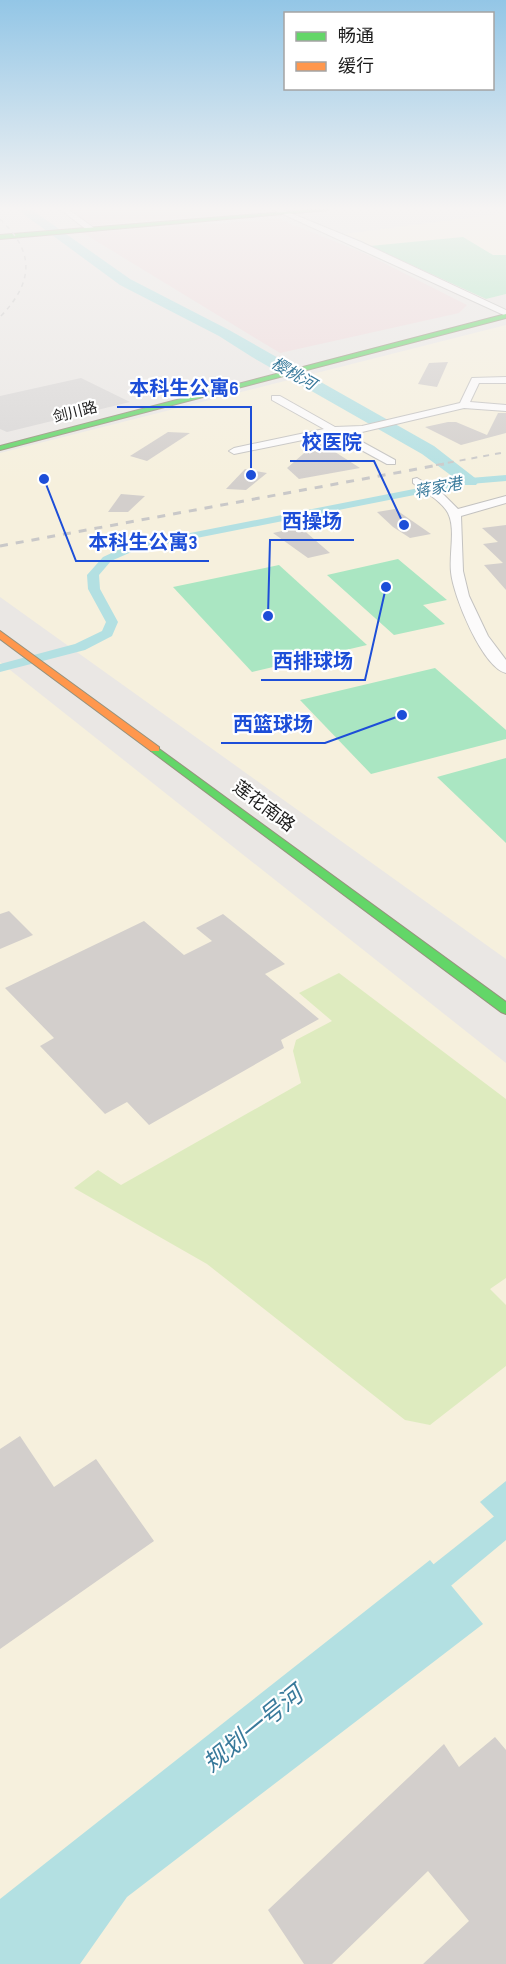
<svg xmlns="http://www.w3.org/2000/svg" width="506" height="1964" viewBox="0 0 506 1964" font-family="'Sofia Sans Condensed','Noto Sans SC',sans-serif">
<style>
.residential{fill:#d9d7d6}
.commercial{fill:#eed9da}
.education{fill:#f6f0dd}
.grass{fill:#deebbf}
.pitch{fill:#aae6c2}
.water{fill:#b3e0e2}
.lines{fill:none;stroke-linecap:round;stroke-linejoin:round}
.canal{fill:#b3e0e2;fill-rule:evenodd}
.river{fill:#b3e0e2;fill-rule:evenodd}
.building{fill:#d3cfcc}
.street-casing{stroke:#c3c2c0;stroke-width:2}
.fast-casing{stroke:#95927c;stroke-width:2}
.slow-casing{stroke:#95927c;stroke-width:2}
.street{fill:#fcfbfb;fill-rule:evenodd}
.fast{fill:#63d668;fill-rule:evenodd}
.slow{fill:#ff974d;fill-rule:evenodd}
.rail-far2{stroke:#c9c8c8;stroke-width:1.5;stroke-dasharray:4.5 4.5;stroke-linecap:butt}
.rail-far1{stroke:#c9c8c8;stroke-width:2;stroke-dasharray:6 6;stroke-linecap:butt}
.rail{stroke:#c9c8c8;stroke-width:3;stroke-dasharray:8 8;stroke-linecap:butt}
.labels{text-anchor:middle;stroke-width:4.5;stroke-linejoin:round;paint-order:stroke}
.far-street-label{font-size:15px;fill:#1c1c1c;stroke:#fff}
.far-water-label{font-size:16px;font-style:italic;fill:#397a9b;stroke:#fff}
.street-label{font-size:18px;fill:#1c1c1c;stroke:#fff}
.near-water-label{font-size:24px;font-style:italic;fill:#397a9b;stroke:#fff}
.leader{fill:none;stroke:#1d4ed8;stroke-width:2}
.callout-dot{fill:#1d4ed8;stroke:#fff;stroke-width:2}
.callout-label{font-size:20px;text-anchor:middle;font-weight:bold;fill:#1d4ed8;stroke:#fff;stroke-width:4.5;stroke-linejoin:round;paint-order:stroke}
</style>
<rect width="100%" height="100%" fill="#eae7e4"/>
<polygon class="residential" points="81,378 130,402 7,432 0,429 0,396"/>
<g class="commercial">
<polygon points="70,210 261,210 262,212 95,225 89,224"/>
<polygon points="279,219 366,254 467,305 459,313 280,353 83,233"/>
</g>
<g class="education">
<polygon points="506,213 506,294 486,299 344,234"/>
<polygon points="506,325 506,959 0,597 0,453"/>
<polygon points="0,662 506,1063 506,1964 0,1964"/>
</g>
<polygon class="grass" points="339,973 506,1099 506,1278 490,1289 506,1305 506,1366 430,1425 405,1420 207,1264 74,1188 98,1170 121,1185 301,1083 293,1051 296,1040 332,1021 299,993"/>
<g class="pitch">
<polygon points="463,237 493,255 506,255 506,294 486,299 370,246"/>
<polygon points="398,559 447,600 423,605 445,624 394,635 327,575"/>
<polygon points="279,565 367,645 252,672 173,587"/>
<polygon points="435,668 506,730 506,739 371,774 300,700"/>
<polygon points="506,758 506,843 437,777"/>
</g>
<g class="water">
<polygon points="506,1481 506,1529 480,1502"/>
<polygon points="430,1560 483,1624 127,1897 80,1964 0,1964 0,1899"/>
</g>
<g class="lines">
<g class="canal">
<polygon points="506,475 506,481 470,484 136,550 111,561 99,575 100,589 118,622 112,636 85,650 0,672 0,664 75,644 102,631 106,622 88,589 87,575 103,557 129,545 470,478"/>
<polygon points="506,1510 506,1540 435,1599 425,1603 415,1599 411,1589 415,1579 497,1514"/>
</g>
<polygon class="river" points="18,210 32,210 130,279 229,330 434,446 479,481 476,485 464,485 422,454 252,357 219,336 120,285"/>
</g>
<g class="building">
<polygon points="448,362 437,387 418,384 429,363"/>
<polygon points="498,413 506,413 506,433 461,445 425,427 448,422 456,422 487,435"/>
<polygon points="168,432 190,433 147,461 130,456"/>
<polygon points="318,441 360,468 299,479 287,468"/>
<polygon points="245,469 267,473 246,490 226,489"/>
<polygon points="121,494 145,496 128,512 108,512"/>
<polygon points="395,509 431,534 410,538 393,527 377,512"/>
<polygon points="506,525 506,590 484,565 503,563 483,544 498,542 482,528"/>
<polygon points="300,527 330,553 308,558 273,533"/>
<polygon points="9,911 33,935 0,949 0,914"/>
<polygon points="223,914 285,964 265,974 319,1019 281,1040 284,1048 149,1125 127,1102 105,1114 40,1046 54,1038 5,988 144,921 184,955 212,941 196,928"/>
<polygon points="20,1436 54,1487 96,1459 154,1541 0,1649 0,1449"/>
<polygon points="495,1737 506,1750 506,1964 423,1964 469,1921 428,1871 332,1964 304,1964 268,1910 444,1744 459,1767"/>
</g>
<g class="lines">
<defs>
<g id="street">
<polygon points="61,210 69,210 94,228 87,230"/>
<polygon points="274,210 283,210 361,242 506,310 506,316"/>
<polygon points="506,377 506,383 479,383 470,402 506,405 506,411 464,408 362,432 346,433 395,460 395,464 387,464 332,434 234,454 229,451 234,448 324,429 272,400 272,396 280,396 335,427 362,426 460,403 472,378"/>
<path d="M417,478L443,494L458,509L506,496V503L461,516L463,571L469,596L488,636L506,660V673C482,667 453,595 451,572C449,553 456,529 448,513C441,500 424,492 413,483V479Z"/>
</g>
<g id="fast">
<polygon points="308,210 329,210 0,239 0,235"/>
<polygon points="506,314 506,318 0,450 0,446"/>
<polygon points="155,746 506,1002 506,1014 501,1012 151,751 150,749"/>
</g>
<polygon id="slow" points="0,631 159,747 159,751 151,751 0,639"/>
</defs>
<use href="#street" class="street-casing"/>
<use href="#fast" class="fast-casing"/>
<use href="#slow" class="slow-casing"/>
<use href="#street" class="street"/>
<use href="#fast" class="fast"/>
<use href="#slow" class="slow"/>
<path class="rail-far2" d="M0,219C36,253 33,283 0,317"/>
<polyline class="rail-far1" points="436,465 506,452"/>
<polyline class="rail" points="0,546 444,464"/>
</g>
<linearGradient id="sky" x2="0" y2="1"><stop stop-color="#93c6e6"/><stop offset="0.43" stop-color="#f6f4f3"/><stop offset="1" stop-color="#f6f4f3" stop-opacity="0"/></linearGradient>
<rect width="506" height="485" fill="url(#sky)"/>
<g class="labels">
<g class="far-street-label">
<text transform="translate(75 412) rotate(-14)" y="5">剑川路</text>
</g>
<g class="far-water-label">
<text transform="translate(294 373) rotate(30)" y="6">樱桃河</text>
<text transform="translate(438 487) rotate(-11)" y="6">蒋家港</text>
</g>
<g class="street-label">
<text transform="translate(264 806) rotate(37)" y="6">莲花南路</text>
</g>
<g class="near-water-label">
<text transform="translate(253 1729) rotate(-39)" y="8">规划一号河</text>
</g>
</g>
<path class="leader" d="M251 475L251 407H117M404 525L374 461H290M268 616L270 540H354M44 479L76 561H209M386 587L365 680H261M402 715L325 743H221"/>
<g class="callout-dot">
<circle cx="251" cy="475" r="6"/>
<circle cx="404" cy="525" r="6"/>
<circle cx="268" cy="616" r="6"/>
<circle cx="44" cy="479" r="6"/>
<circle cx="386" cy="587" r="6"/>
<circle cx="402" cy="715" r="6"/>
</g>
<g class="callout-label">
<text x="184" y="395">本科生公寓6</text>
<text x="332" y="449">校医院</text>
<text x="312" y="528">西操场</text>
<text x="143" y="549">本科生公寓3</text>
<text x="313" y="668">西排球场</text>
<text x="273" y="731">西篮球场</text>
</g>
<rect x="284" y="12" width="210" height="78" fill="#ffffff" stroke="#a4a4a4" stroke-width="1.5"/>
<rect x="296" y="32" width="30" height="9" fill="#63d668" stroke="#a4a4a4" stroke-width="1.5"/>
<text x="338" y="42" font-size="18" fill="#1c1c1c">畅通</text>
<rect x="296" y="62" width="30" height="9" fill="#ff974d" stroke="#a4a4a4" stroke-width="1.5"/>
<text x="338" y="72" font-size="18" fill="#1c1c1c">缓行</text>
</svg>
